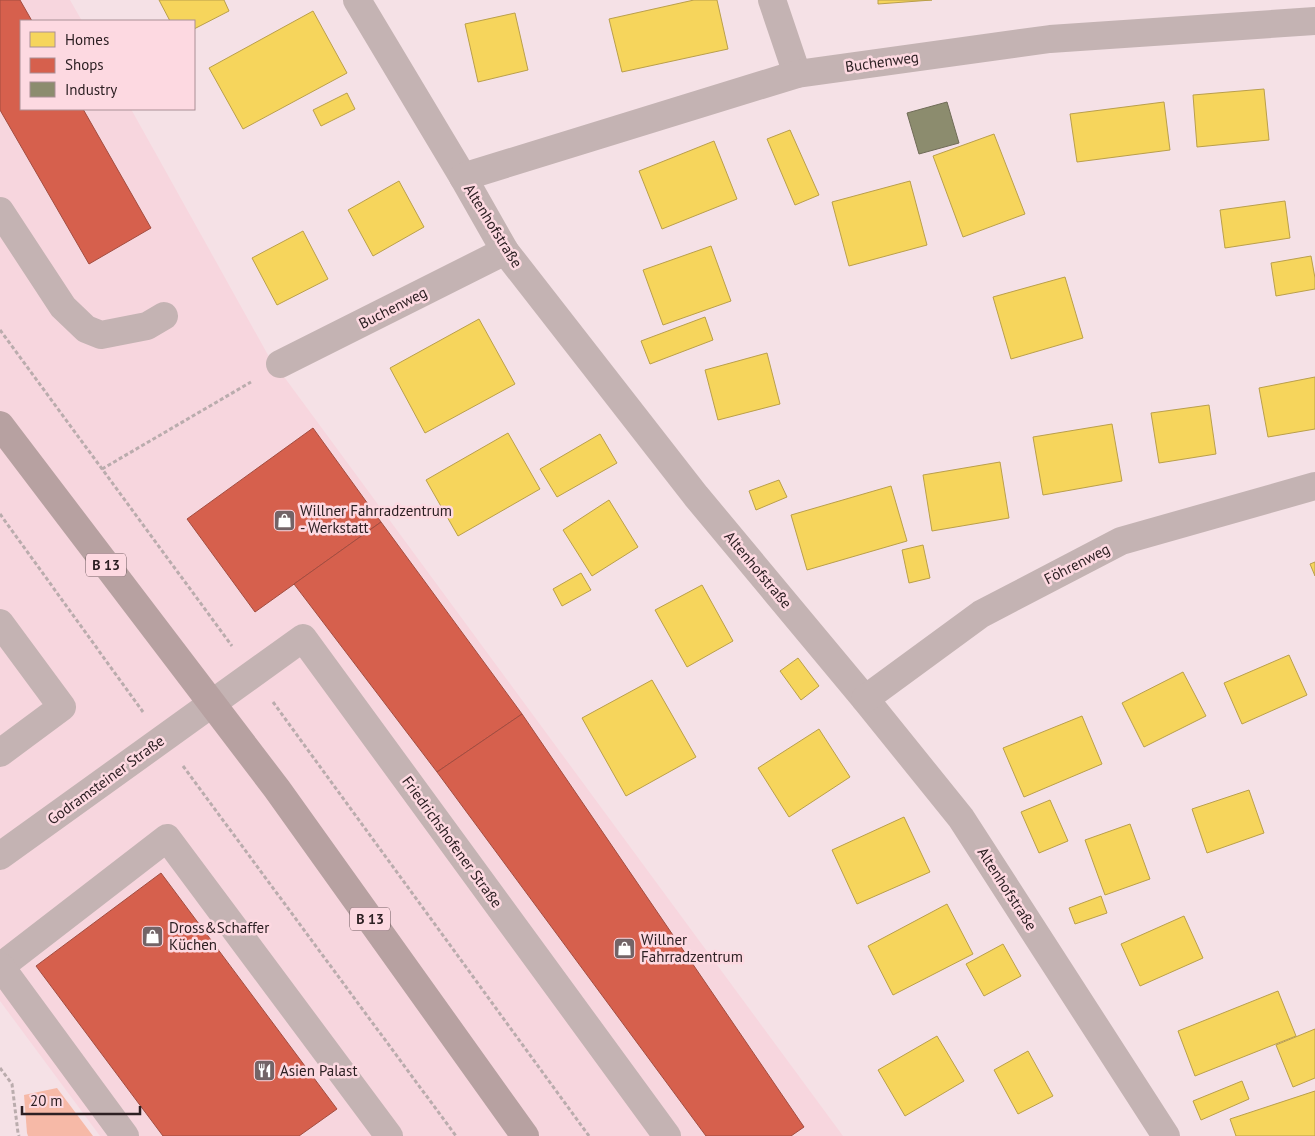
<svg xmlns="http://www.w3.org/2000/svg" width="1315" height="1136" viewBox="0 0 1315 1136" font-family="'PT Sans',sans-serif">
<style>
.built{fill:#f7d6de}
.green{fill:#f6b9a7}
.homes{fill:#f6d55c;stroke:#ba9f4b}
.shops{fill:#d6604d;stroke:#a34d40}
.industry{fill:#8c8c6e;stroke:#706c58}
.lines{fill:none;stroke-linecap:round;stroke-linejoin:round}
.path{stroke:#baacad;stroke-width:3;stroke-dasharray:4 2.5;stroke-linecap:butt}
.minor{stroke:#c4b3b3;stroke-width:28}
.major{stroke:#b7a1a1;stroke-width:28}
.labels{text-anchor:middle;stroke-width:5;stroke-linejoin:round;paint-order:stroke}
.shield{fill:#fdd9e1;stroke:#6b585c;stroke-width:1}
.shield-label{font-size:14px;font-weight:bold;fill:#2d2023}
.street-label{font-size:15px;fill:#2d2023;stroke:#fdd9e1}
.poi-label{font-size:15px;fill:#2d2023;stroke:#fdd9e1;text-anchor:start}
</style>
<rect width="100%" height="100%" fill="#f5e1e6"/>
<polygon class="built" points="0,0 70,0 82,21 21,21 21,109 131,109 268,355 843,1136 100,1136 0,1001"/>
<polygon class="green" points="57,1088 93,1136 28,1136 27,1133 24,1095"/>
<g class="homes">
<polygon points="159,0 224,0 229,11 194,29 194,21 170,21"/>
<polygon points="694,0 717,0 728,49 622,72 609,19"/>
<polygon points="878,0 932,0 878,4"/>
<polygon points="313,11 347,73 243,129 209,68"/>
<polygon points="515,13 528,70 478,82 465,24"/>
<polygon points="1264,89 1269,140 1197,147 1193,95"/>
<polygon points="347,93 355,109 321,126 313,110"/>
<polygon points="1164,102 1170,150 1077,162 1070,114"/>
<polygon points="790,130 819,195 795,205 767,139"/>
<polygon points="994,134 1025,214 963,237 933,156"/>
<polygon points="714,141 737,199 662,229 639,171"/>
<polygon points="399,181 424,227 373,256 348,210"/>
<polygon points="910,181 927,245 849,266 832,202"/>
<polygon points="1285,201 1290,238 1225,248 1220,210"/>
<polygon points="303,231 328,279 277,305 252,258"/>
<polygon points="711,246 731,301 663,325 643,270"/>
<polygon points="1311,256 1315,278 1315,289 1276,296 1271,263"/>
<polygon points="1065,277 1083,338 1011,359 993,297"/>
<polygon points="705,317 713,340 650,364 641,341"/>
<polygon points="479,319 515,384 425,433 390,368"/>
<polygon points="767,353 780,404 718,420 705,370"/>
<polygon points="1315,377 1315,429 1268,437 1259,388"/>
<polygon points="1209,405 1216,454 1159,463 1151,413"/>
<polygon points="1112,424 1122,481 1043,495 1033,437"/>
<polygon points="508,433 540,489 458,536 426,480"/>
<polygon points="600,434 617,463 557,497 540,469"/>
<polygon points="1000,462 1009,518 932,531 923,475"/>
<polygon points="779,480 787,497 756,510 749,491"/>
<polygon points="891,486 907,541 807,570 791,515"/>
<polygon points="609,500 638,547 592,576 563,530"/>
<polygon points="923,545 930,578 909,583 902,550"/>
<polygon points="1315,562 1315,576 1310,564"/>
<polygon points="581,573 591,590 562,606 553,589"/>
<polygon points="702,585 733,641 687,667 655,610"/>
<polygon points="1289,655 1307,695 1242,724 1224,683"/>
<polygon points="798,658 819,686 801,700 780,671"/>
<polygon points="1183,672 1206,716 1144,747 1122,703"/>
<polygon points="652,680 696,757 626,796 582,718"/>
<polygon points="1082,716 1102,764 1024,797 1003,748"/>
<polygon points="819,729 850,777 789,817 758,768"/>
<polygon points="1249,790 1264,833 1207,853 1192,809"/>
<polygon points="1050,800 1068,841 1039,853 1021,812"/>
<polygon points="904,817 930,872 857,904 832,850"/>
<polygon points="1130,824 1150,879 1105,895 1085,840"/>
<polygon points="1101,896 1107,913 1075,924 1069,908"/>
<polygon points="947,904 973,954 893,995 868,946"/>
<polygon points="1184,916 1203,958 1140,986 1121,944"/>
<polygon points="1003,944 1021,976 984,996 966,964"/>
<polygon points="1278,991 1296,1036 1195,1076 1178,1031"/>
<polygon points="1315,1029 1315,1078 1293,1087 1276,1045"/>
<polygon points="937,1036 964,1081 905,1116 878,1070"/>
<polygon points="1028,1051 1053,1096 1018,1114 994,1070"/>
<polygon points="1242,1081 1249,1099 1201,1120 1193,1101"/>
<polygon points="1315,1091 1315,1136 1236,1136 1230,1119"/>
</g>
<g class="shops">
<polygon points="0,0 20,0 32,21 21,21 21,109 83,109 151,228 89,264 0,110"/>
<polygon points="313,428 381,522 255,612 187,519"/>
<polygon points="381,522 522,714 437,772 294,584"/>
<polygon points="522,714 804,1127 791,1136 706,1136 437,772"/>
<polygon points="161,873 337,1109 299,1136 163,1136 36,966"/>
</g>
<polygon class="industry" points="947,102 959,143 919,154 907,113"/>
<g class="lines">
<g class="path">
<polyline points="0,330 232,646"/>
<polyline points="102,469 251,382"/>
<polyline points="0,514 143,712"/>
<polyline points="273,702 589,1136"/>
<polyline points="183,766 456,1136"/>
<polyline points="0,1068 12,1084 18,1133 19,1136"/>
</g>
<g class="minor">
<polyline points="357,0 463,177 505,251 696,496 865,699 961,818 1166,1136"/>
<polyline points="772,0 797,74"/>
<polyline points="463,177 797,74 1050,39 1315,21"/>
<polyline points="0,211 63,307 86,329 101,335 147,326 164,316"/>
<polyline points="280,364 505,251"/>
<polyline points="0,623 62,707 0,753"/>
<polyline points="865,699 981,614 1121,541 1315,486"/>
<polyline points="0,856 303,638 667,1136"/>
<polyline points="0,967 167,838 389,1136"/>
<polyline points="1,967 125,1136"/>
</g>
<polyline class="major" points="0,425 277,789 525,1136"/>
</g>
<defs>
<symbol id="shop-square" viewBox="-11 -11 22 22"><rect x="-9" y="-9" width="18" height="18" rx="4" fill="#736467" stroke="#fdd9e1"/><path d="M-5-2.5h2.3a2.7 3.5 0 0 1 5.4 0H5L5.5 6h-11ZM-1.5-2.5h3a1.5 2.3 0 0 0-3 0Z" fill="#fff"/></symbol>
<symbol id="restaurant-square" viewBox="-11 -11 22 22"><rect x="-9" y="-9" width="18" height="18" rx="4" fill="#736467" stroke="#fdd9e1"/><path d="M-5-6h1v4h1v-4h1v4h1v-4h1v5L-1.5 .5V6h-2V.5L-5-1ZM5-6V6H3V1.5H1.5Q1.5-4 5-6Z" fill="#fff"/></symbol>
</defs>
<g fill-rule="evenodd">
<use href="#shop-square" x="272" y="508" width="25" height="25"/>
<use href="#shop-square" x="140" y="924" width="25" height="25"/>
<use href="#shop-square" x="612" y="936" width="25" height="25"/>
<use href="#restaurant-square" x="252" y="1058" width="25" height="25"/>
</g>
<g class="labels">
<g class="shield">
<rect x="86" y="553.5" width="40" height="23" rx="4"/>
<rect x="350" y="907.5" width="40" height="23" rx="4"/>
</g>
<g class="shield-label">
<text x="106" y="570">B 13</text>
<text x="370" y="924">B 13</text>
</g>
<g class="street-label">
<text transform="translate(882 62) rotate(-8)" y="5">Buchenweg</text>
<text transform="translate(493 226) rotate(58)" y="5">Altenhofstraße</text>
<text transform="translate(393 308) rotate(-27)" y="5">Buchenweg</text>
<text transform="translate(1077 564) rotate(-27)" y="5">Föhrenweg</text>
<text transform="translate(758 570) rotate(50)" y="5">Altenhofstraße</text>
<text transform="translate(106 780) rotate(-36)" y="5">Godramsteiner Straße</text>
<text transform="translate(452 842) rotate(54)" y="5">Friedrichshofener Straße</text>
<text transform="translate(1007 889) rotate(57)" y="5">Altenhofstraße</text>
</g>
<g class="poi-label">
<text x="300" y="516">Willner Fahrradzentrum<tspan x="300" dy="17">- Werkstatt</tspan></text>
<text x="169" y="933">Dross&amp;Schaffer<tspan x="169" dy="17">Küchen</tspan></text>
<text x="641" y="945">Willner<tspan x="641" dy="17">Fahrradzentrum</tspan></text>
<text x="280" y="1076">Asien Palast</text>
</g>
</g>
<rect x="20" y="20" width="175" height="90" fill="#fdd9e1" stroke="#aa8f95"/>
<rect x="30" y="32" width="25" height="15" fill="#f6d55c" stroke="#aa8f95"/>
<text x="65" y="45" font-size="15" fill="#2d2023">Homes</text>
<rect x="30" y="58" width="25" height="15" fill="#d6604d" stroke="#aa8f95"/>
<text x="65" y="70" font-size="15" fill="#2d2023">Shops</text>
<rect x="30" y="82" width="25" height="15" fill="#8c8c6e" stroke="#aa8f95"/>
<text x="65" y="95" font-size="15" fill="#2d2023">Industry</text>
<path d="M22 1106v8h118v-8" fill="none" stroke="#2d2023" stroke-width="2.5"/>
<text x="30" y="1106" font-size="15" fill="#2d2023" stroke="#fdd9e1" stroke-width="4" paint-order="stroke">20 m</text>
</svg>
